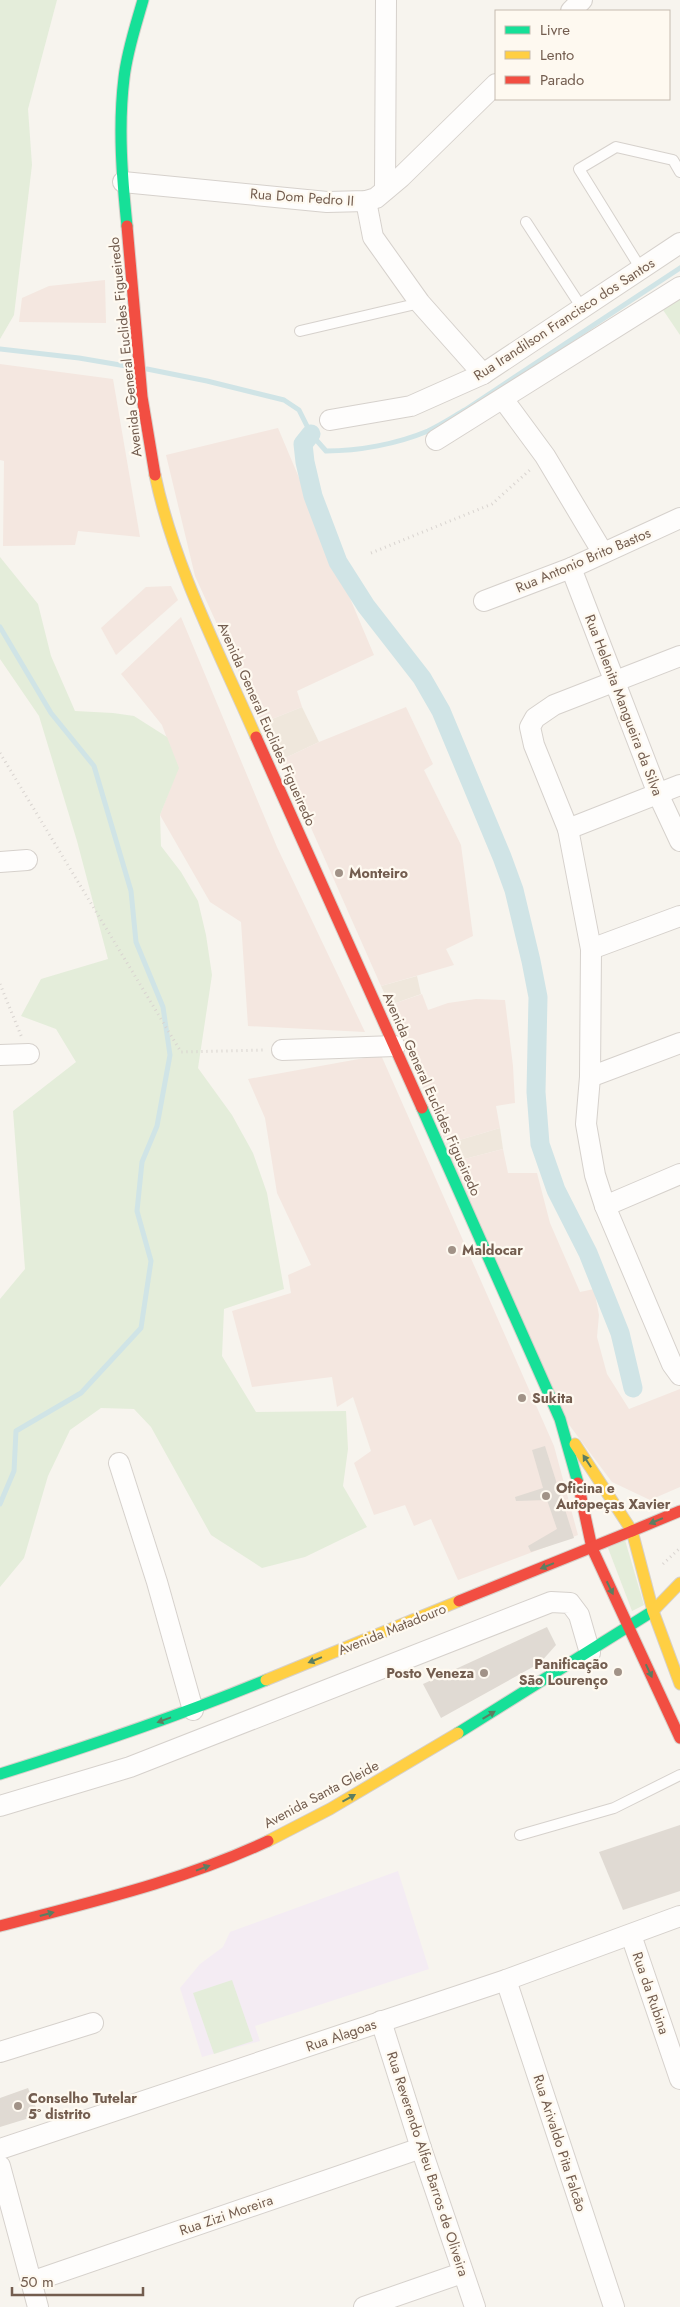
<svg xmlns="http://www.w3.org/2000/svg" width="680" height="2307" viewBox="0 0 680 2307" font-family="Jost,sans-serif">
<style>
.residential{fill:#efe7dc}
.commercial{fill:#f4e7e0}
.education{fill:#f4ecf3}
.green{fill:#e4edda}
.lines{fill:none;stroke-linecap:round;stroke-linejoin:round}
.stream{stroke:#d0e4e6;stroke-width:5}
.canal{stroke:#d0e4e6;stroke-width:19}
.building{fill:#e0dad3}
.lane-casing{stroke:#d6d1cc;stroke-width:12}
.street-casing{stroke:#d6d1cc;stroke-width:22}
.fast-casing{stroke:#d6d0ca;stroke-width:13}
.slow-casing{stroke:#d6d0ca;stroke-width:13}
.jam-casing{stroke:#d6d0ca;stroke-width:13}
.path{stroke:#d9d4d0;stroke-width:3;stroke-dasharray:1 4;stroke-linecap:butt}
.lane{stroke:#fefdfc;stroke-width:10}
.street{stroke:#fefdfc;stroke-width:20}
.fast{stroke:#16e098;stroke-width:11}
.slow{stroke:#ffcf43;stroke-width:11}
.jam{stroke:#f24e42;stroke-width:11}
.oneway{fill:#5c7e61}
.poi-dot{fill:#a19287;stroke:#fef9f0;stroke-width:2}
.labels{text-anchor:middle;stroke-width:4.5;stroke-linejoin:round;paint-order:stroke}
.street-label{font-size:14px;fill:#735d4f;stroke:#fef9f0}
.poi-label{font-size:14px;font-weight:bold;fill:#735d4f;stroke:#fef9f0;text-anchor:start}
</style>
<rect width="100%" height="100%" fill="#f7f4ee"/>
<g class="residential">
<polygon points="302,707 319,742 281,760 262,723"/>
<polygon points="417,976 421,994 390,1005 381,986"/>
<polygon points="500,1128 503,1149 453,1162 446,1144"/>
</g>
<g class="commercial">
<polygon points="105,280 106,323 19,322 22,298 49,286"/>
<polygon points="0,364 113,379 140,537 78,531 75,545 3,546 4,461 0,460"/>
<polygon points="278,428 374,655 297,691 302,707 262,723 195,576 166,455"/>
<polygon points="171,586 178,600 116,655 101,628 146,587"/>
<polygon points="181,617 277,847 365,1032 248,1026 241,922 210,902 160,815 178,768 162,725 121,674"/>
<polygon points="406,707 433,764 424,770 461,845 473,936 446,949 454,965 381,986 281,760 319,742"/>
<polygon points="422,994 428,1010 448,1003 476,999 505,1000 513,1066 515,1103 496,1106 500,1128 446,1144 390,1005"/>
<polygon points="381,1055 554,1446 578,1535 458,1580 431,1519 414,1526 405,1505 374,1515 354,1463 371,1451 353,1397 337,1407 332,1377 252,1387 232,1311 291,1293 288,1275 311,1265 277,1193 265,1118 248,1079"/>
<polygon points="503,1149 508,1173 537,1173 550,1223 580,1292 594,1289 599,1315 597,1337 607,1374 629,1409 680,1389 680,1487 650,1500 612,1482 564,1418 453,1162"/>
</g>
<polygon class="education" points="398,1871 429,1969 255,2026 260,2041 202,2057 180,1988 200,1964 223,1947 230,1932"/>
<g class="green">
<polygon points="0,0 57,0 28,109 32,165 14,315 0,339"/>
<polygon points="680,295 680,335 661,307"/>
<polygon points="0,557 38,604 51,656 75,711 113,713 134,716 167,737 179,768 160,815 161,846 181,872 198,901 206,935 212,975 198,1068 232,1115 253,1153 267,1193 284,1289 224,1309 222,1356 256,1412 346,1411 348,1449 343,1486 367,1527 305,1557 262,1568 211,1535 151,1427 134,1409 101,1408 70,1430 48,1476 24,1558 0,1587 0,1299 25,1269 13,1111 76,1062 56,1029 21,1016 41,979 108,959 77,841 39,716 0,659"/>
<polygon points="625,1540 644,1605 632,1611 608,1548"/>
<polygon points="232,1980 253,2041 214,2054 193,1993"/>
</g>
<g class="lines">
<g class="stream">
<polyline points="0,349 79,358 132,367"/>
<path d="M147,369L207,381L284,400L299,410L311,434L326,451C359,451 397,444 428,431C441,425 453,417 465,410L680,268"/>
<polyline points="0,627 51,713 94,766 131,891 136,942 163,1007 170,1055 157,1126 142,1162 137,1211 151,1261 141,1328 81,1393 16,1431 14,1471 0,1504"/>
</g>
<polyline class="canal" points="311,434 303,444 305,462 313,496 338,562 366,606 422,678 441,711 502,857 514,890 531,961 538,997 536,1092 540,1144 556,1190 588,1253 620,1333 633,1388"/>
</g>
<g class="building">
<polygon points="545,1446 574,1538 531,1552 528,1546 557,1529 547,1500 516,1501 515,1497 543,1488 532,1450"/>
<polygon points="547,1627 556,1645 540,1663 441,1718 423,1684"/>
<polygon points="680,1825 680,1891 623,1910 599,1852"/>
<polygon points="28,2088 39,2115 0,2127 0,2098"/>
</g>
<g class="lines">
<defs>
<g id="lane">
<polyline points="526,222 582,308"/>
<polyline points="641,269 579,169 616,147 673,160 680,172"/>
<polyline points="300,331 420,303"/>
<polyline points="520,1835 614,1808 680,1775"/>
</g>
<g id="street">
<polyline points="571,11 582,0"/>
<polyline points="123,182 327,202 366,201 376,198 401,177 496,84"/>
<polyline points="385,190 386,0"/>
<polyline points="366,201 373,237 420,303 483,374"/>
<polyline points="503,399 545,456 603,553"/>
<polyline points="330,420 411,406 483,374 680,243"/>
<polyline points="436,440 680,287"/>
<polyline points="571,568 658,794 680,841"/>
<polyline points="484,601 571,568 680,518"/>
<polyline points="680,656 554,705 535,718 530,727 534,745 568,829 591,949 590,1077 586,1124 595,1175 605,1206 672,1364 680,1375"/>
<polyline points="568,829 680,785"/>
<polyline points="0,862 27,860"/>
<polyline points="591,949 680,916"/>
<polyline points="282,1050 395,1046"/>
<polyline points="0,1055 29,1054"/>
<polyline points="590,1077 680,1043"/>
<polyline points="605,1206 680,1174"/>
<polyline points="119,1463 157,1582 193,1710"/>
<polyline points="0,1806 130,1767 551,1602 570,1603 579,1615 590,1653"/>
<polyline points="631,1935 680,2079"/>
<polyline points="506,1980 614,2307"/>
<polyline points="381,2021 421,2148 475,2307"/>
<polyline points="0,2052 93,2023"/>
<polyline points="0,2149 506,1980 680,1916"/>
<polyline points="0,2166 38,2307"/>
<polyline points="31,2282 421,2148"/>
<polyline points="364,2307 462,2273"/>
</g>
<g id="fast">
<path d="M127,226C122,177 118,127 124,78C127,51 136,25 143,0"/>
<polyline points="422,1108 560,1419 578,1483"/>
<polyline points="458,1733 653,1611"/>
<path d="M0,1774C90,1746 179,1716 266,1680"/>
</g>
<g id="slow">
<path d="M155,475C174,566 219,652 256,737"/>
<polyline points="575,1444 632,1531 653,1611 680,1684"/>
<polyline points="653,1611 680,1583"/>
<polyline points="266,1680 459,1601"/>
<polyline points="268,1841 330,1809 458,1733"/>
</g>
<g id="jam">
<polyline points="127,226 142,397 155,475"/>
<polyline points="256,737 422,1108"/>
<polyline points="578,1483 592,1548 680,1738"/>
<polyline points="632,1531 680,1511"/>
<polyline points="459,1601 632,1531"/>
<path d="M0,1926C91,1902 183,1881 268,1841"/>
</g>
</defs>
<use href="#lane" class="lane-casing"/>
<use href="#street" class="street-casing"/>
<use href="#fast" class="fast-casing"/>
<use href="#slow" class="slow-casing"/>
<use href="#jam" class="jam-casing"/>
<g class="path">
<polyline points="371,553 492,504 532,468"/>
<polyline points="0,753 181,1052 264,1050"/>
<polyline points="0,984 22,1038"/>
<polyline points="663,1564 680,1548"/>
</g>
<use href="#lane" class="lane"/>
<use href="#street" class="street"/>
<use href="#fast" class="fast"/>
<use href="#slow" class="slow"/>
<use href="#jam" class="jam"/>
</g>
<defs><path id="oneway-solid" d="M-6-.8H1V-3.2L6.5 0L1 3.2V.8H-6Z" transform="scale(1.25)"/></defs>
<g class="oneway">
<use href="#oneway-solid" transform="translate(587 1461) rotate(-123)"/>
<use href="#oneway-solid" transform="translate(656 1521) rotate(157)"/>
<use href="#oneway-solid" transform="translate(547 1566) rotate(158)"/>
<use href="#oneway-solid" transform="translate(610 1588) rotate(64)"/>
<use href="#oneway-solid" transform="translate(315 1660) rotate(158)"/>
<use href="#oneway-solid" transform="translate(649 1671) rotate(65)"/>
<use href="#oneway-solid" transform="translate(489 1715) rotate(-31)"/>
<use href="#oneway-solid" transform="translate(164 1720) rotate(160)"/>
<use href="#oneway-solid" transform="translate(349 1798) rotate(-29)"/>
<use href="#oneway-solid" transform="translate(203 1868) rotate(-20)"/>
<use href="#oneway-solid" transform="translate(47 1914) rotate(-15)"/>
</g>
<g class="poi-dot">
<circle cx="339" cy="873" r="5"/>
<circle cx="452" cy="1250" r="5"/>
<circle cx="522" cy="1398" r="5"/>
<circle cx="546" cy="1496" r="5"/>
<circle cx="618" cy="1672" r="5"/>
<circle cx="484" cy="1673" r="5"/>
<circle cx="18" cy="2106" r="5"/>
</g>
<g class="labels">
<g class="street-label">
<text transform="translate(302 197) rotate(4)" y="5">Rua Dom Pedro II</text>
<text transform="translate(564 319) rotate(-33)" y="5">Rua Irandilson Francisco dos Santos</text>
<text transform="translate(125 347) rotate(-96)" y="5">Avenida General Euclides Figueiredo</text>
<text transform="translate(583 560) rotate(-23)" y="5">Rua Antonio Brito Bastos</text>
<text transform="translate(624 705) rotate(69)" y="5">Rua Helenita Mangueira da Silva</text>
<text transform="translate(267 724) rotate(66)" y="5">Avenida General Euclides Figueiredo</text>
<text transform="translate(432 1094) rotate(66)" y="5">Avenida General Euclides Figueiredo</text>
<text transform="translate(392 1629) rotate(-22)" y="5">Avenida Matadouro</text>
<text transform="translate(321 1794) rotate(-28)" y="5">Avenida Santa Gleide</text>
<text transform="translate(651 1993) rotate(71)" y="5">Rua da Rubina</text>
<text transform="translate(341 2035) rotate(-19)" y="5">Rua Alagoas</text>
<text transform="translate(560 2143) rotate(72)" y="5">Rua Arivaldo Pita Falcão</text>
<text transform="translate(428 2164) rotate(72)" y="5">Rua Reverendo Alfeu Barros de Oliveira</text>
<text transform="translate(226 2215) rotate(-19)" y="5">Rua Zizi Moreira</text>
</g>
<g class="poi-label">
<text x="349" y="878">Monteiro</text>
<text x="462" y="1255">Maldocar</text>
<text x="532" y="1403">Sukita</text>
<text x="556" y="1493">Oficina e<tspan x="556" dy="16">Autopeças Xavier</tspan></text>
<text x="608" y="1669" text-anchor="end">Panificação<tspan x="608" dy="16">São Lourenço</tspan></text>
<text x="474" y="1678" text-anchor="end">Posto Veneza</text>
<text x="28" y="2103">Conselho Tutelar<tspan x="28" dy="16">5º distrito</tspan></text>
</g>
</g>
<rect x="495" y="10" width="175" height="90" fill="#fef9f0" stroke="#c6bbb0"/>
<rect x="505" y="26" width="25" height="8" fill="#16e098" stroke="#c6bbb0"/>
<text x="540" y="35" font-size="15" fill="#735d4f">Livre</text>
<rect x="505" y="51" width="25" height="8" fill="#ffcf43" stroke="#c6bbb0"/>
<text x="540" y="60" font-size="15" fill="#735d4f">Lento</text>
<rect x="505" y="76" width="25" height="8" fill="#f24e42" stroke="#c6bbb0"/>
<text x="540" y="85" font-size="15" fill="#735d4f">Parado</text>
<path d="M12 2287v8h131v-8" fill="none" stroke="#735d4f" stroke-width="2.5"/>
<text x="20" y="2287" font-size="15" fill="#735d4f" stroke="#fef9f0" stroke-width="4" paint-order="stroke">50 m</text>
</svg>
